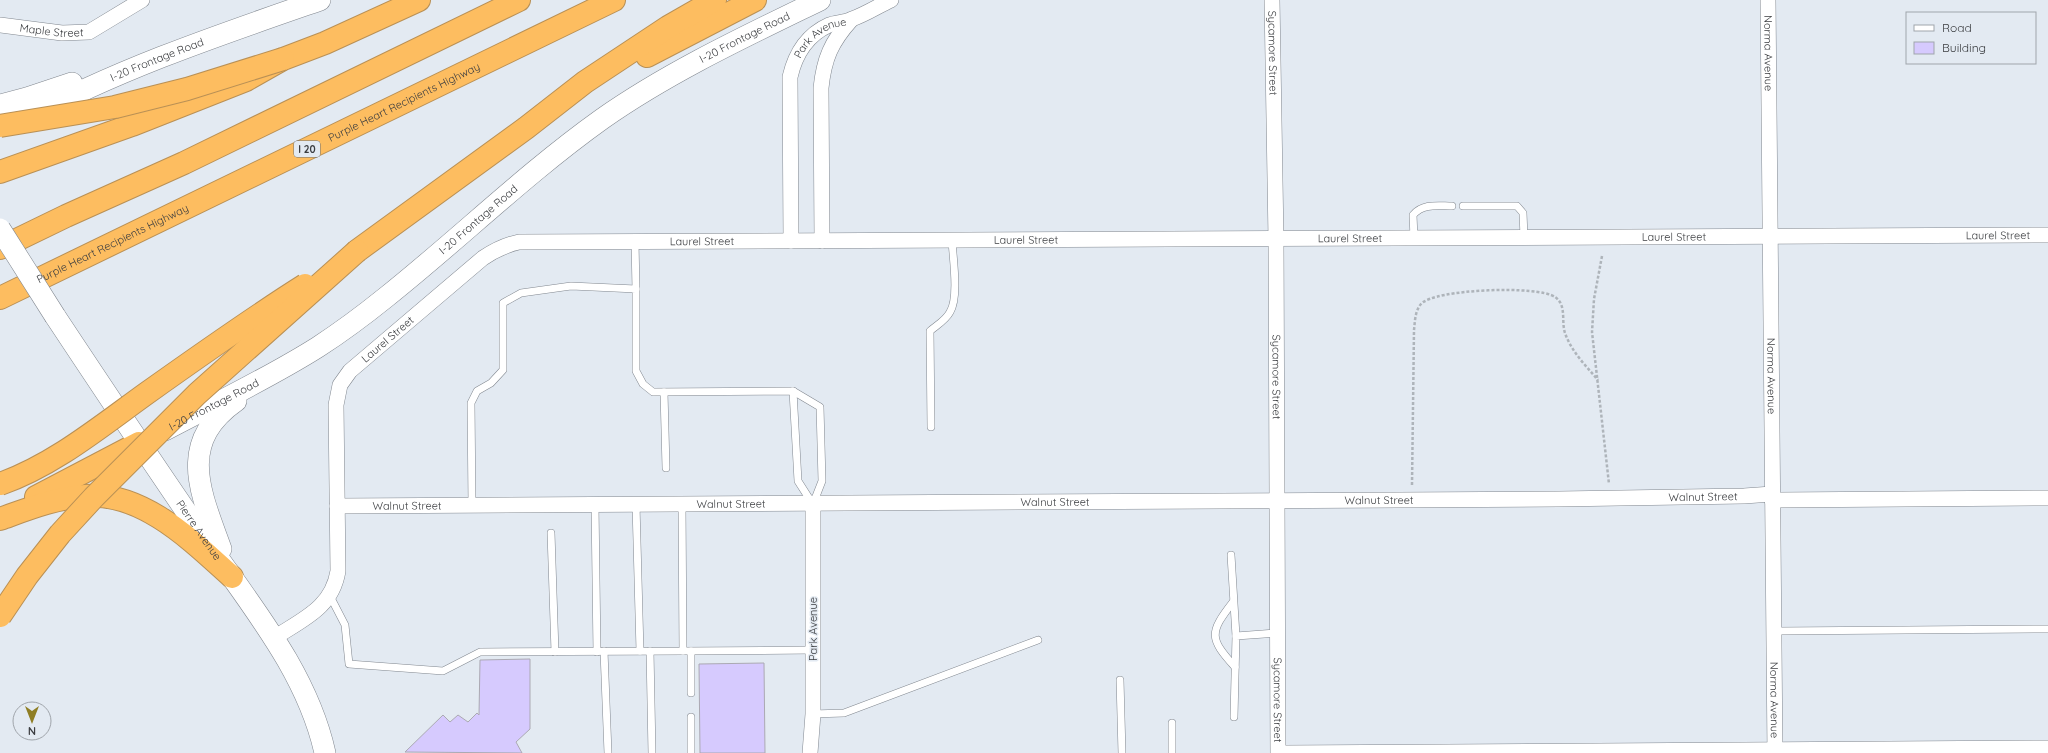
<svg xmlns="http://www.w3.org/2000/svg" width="2048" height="753" viewBox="0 0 2048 753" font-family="Quicksand,sans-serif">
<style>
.building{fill:#d6cafe;stroke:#aba9b2}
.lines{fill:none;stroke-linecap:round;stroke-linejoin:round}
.service-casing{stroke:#81878f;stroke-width:8}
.minor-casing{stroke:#81878f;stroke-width:16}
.secondary-casing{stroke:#81878f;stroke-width:22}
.motorway-casing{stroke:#b99055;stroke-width:24}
.path{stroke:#aeb4ba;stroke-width:2.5;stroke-dasharray:3 2;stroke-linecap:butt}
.service{stroke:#fff;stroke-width:7}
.minor{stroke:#fff;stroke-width:15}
.secondary{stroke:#fff;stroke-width:21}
.motorway{stroke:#fdbd60;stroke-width:22}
.secondary-bridge-casing{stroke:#81878f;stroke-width:22;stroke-linecap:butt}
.motorway-bridge-casing{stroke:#b99055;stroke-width:24;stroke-linecap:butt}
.secondary-bridge{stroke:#fff;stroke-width:21}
.motorway-bridge{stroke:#fdbd60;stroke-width:22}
.labels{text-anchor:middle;stroke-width:3;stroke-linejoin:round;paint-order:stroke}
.shield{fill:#e3eaf2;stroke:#6d7175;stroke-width:1}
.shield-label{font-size:10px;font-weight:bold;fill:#3b3d40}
.street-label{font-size:11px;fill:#3b3d40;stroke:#e3eaf2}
</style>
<rect width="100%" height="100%" fill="#e3eaf2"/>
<g class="building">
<polygon points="530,659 530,729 516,742 522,753 405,752 443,715 450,722 458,715 468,722 477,713 479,715 480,660"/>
<polygon points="764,663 765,753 700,753 699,664"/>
</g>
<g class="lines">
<defs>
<g id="service">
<polyline points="1463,206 1517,206 1523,213 1524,237"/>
<path d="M1414,238L1413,215C1423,203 1438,206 1452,206"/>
<polyline points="635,242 636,289"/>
<polyline points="793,391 798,481 812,503"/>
<polyline points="664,392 666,468"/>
<path d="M931,427L930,331C937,325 946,320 950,312C959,298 953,258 952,241"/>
<polyline points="472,505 471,403 477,391 491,383 503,370 503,303 521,293 571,286 636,289 636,371 643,384 653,392 793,391 820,407 822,481 813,504"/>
<polyline points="595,505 597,652"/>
<polyline points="636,505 640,651"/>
<polyline points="551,533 555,652"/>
<polyline points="1231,555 1236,636"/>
<polyline points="330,596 345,625 349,664 443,671 480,652 683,651 682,505"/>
<path d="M1233,602C1209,633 1209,638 1235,667"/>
<polyline points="1773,631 2048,629"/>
<polyline points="604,651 608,753"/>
<polyline points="650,651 652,753"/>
<polyline points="683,651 813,650"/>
<polyline points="691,651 691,693"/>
<polyline points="1120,680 1122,753"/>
<polyline points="813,714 844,713 1038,640"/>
<polyline points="1234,717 1236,636 1277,633"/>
<polyline points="1172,723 1172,753"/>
<polyline points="691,753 691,717"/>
</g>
<g id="minor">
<path id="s1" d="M1272,0L1276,239L1278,753"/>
<path id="s2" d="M1768,0L1775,753"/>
<path id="s3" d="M0,25L62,33L89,32L142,0"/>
<path id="s4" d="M791,241L790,77C795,55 807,35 829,25C836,22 845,23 852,19C866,14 878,6 891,0"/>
<path d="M822,241L821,88C824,59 831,42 851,20"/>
<polyline points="1772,500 2048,498"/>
<path id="s5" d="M337,506L1559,499L1744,496L1772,494"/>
<path id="s6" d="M274,638C303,619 332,608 338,571L336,405L340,385L350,371L483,258C495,250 505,245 519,242L2048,235"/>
<polyline points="810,753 813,714 813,505"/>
<polyline points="1284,753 2048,748"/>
</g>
<g id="secondary">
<polyline points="0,105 27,98 72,83"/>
<path id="s7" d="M24,120C118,69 219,35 320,0"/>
<path id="s8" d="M55,316C104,390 154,465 205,539C251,606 307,672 325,753"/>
<path id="s9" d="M165,430C216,403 269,378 318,347C341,332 364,315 385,298C458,240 525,174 602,119C669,72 746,36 820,0"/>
<path d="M221,549C201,493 176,443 236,401"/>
</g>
<g id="motorway">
<polyline points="647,56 755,0"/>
<polyline points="0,172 132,125 246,80 283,59 325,43 419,0"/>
<polyline points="0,248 66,216 184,163 519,0"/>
<polyline points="357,251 526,128 585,82 668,27 715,0"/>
<path id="s10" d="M0,298L614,0"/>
<polyline points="36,497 139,443"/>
<path d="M0,519C28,509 55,498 85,496C143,491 193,542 232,577"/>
</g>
</defs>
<use href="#service" class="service-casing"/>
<use href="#minor" class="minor-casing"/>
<use href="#secondary" class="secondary-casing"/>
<use href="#motorway" class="motorway-casing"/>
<g class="path">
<polyline points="1602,256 1594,299 1592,332 1609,484"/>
<path d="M1412,485L1414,330C1415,321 1415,311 1421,304C1434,289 1538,285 1555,297C1567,305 1561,321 1565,333C1571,351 1586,366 1598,380"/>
</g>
<use href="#service" class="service"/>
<use href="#minor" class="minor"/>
<use href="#secondary" class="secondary"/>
<use href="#motorway" class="motorway"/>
<defs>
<polyline id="secondary-bridge" points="0,229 55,316"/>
<g id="motorway-bridge">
<polyline points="0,126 115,107 187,89 283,59"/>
<path d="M0,484C54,465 101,426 147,393C199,356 251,319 305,285"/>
<polyline points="0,616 27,576 60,534 94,497 197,394 357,251"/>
</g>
</defs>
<use href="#secondary-bridge" class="secondary-bridge-casing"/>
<use href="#motorway-bridge" class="motorway-bridge-casing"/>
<use href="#secondary-bridge" class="secondary-bridge"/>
<use href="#motorway-bridge" class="motorway-bridge"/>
</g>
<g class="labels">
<rect class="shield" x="294" y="141" width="26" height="16" rx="3"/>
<g class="shield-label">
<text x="307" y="153">I 20</text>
</g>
<g class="street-label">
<text dy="4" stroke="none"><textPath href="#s3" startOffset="52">Maple Street</textPath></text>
<text dy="4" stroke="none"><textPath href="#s9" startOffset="703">I-20 Frontage Road</textPath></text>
<text dy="4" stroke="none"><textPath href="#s4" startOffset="217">Park Avenue</textPath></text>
<text dy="4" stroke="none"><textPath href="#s1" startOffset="53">Sycamore Street</textPath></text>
<text dy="4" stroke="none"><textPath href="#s2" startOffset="53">Norma Avenue</textPath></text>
<text dy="4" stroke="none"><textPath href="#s7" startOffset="146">I-20 Frontage Road</textPath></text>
<text dy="4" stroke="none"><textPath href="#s10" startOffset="449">Purple Heart Recipients Highway</textPath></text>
<text dy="4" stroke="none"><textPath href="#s9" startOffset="379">I-20 Frontage Road</textPath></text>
<text dy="4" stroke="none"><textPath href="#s6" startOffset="1993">Laurel Street</textPath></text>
<text dy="4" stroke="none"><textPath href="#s6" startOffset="1669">Laurel Street</textPath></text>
<text dy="4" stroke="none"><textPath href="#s6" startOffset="1345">Laurel Street</textPath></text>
<text dy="4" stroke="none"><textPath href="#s6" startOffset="1021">Laurel Street</textPath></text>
<text dy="4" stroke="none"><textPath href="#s6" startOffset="697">Laurel Street</textPath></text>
<text dy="4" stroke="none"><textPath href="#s10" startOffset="125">Purple Heart Recipients Highway</textPath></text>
<text dy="4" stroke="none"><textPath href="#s6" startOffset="349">Laurel Street</textPath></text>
<text dy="4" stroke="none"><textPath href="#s1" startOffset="377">Sycamore Street</textPath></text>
<text dy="4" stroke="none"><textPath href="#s2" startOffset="376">Norma Avenue</textPath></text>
<text dy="4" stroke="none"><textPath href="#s9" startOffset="55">I-20 Frontage Road</textPath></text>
<text dy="4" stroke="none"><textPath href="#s5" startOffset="1366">Walnut Street</textPath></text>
<text dy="4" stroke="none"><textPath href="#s5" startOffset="1042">Walnut Street</textPath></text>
<text dy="4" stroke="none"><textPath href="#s5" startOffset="718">Walnut Street</textPath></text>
<text dy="4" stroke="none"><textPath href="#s5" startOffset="70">Walnut Street</textPath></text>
<text dy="4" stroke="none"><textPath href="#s5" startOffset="394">Walnut Street</textPath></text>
<text dy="4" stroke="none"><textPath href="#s8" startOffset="258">Pierre Avenue</textPath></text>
<text transform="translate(813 629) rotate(-90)" y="4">Park Avenue</text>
<text dy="4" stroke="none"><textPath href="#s1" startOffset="700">Sycamore Street</textPath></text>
<text dy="4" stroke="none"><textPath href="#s2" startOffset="700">Norma Avenue</textPath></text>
</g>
</g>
<rect x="1906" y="12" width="130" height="52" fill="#e3eaf2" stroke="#a0a5ab"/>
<rect x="1914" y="25" width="20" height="6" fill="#ffffff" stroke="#a0a5ab"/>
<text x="1942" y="32" font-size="12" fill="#3b3d40">Road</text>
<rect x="1914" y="42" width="20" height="12" fill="#d6cafe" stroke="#a0a5ab"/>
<text x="1942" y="52" font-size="12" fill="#3b3d40">Building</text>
<g transform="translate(32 721) rotate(180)"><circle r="19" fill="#e3eaf2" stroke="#a0a5ab"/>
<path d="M0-3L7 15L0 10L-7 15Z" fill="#8f7e24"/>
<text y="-6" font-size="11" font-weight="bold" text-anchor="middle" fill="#3b3d40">N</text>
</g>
</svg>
